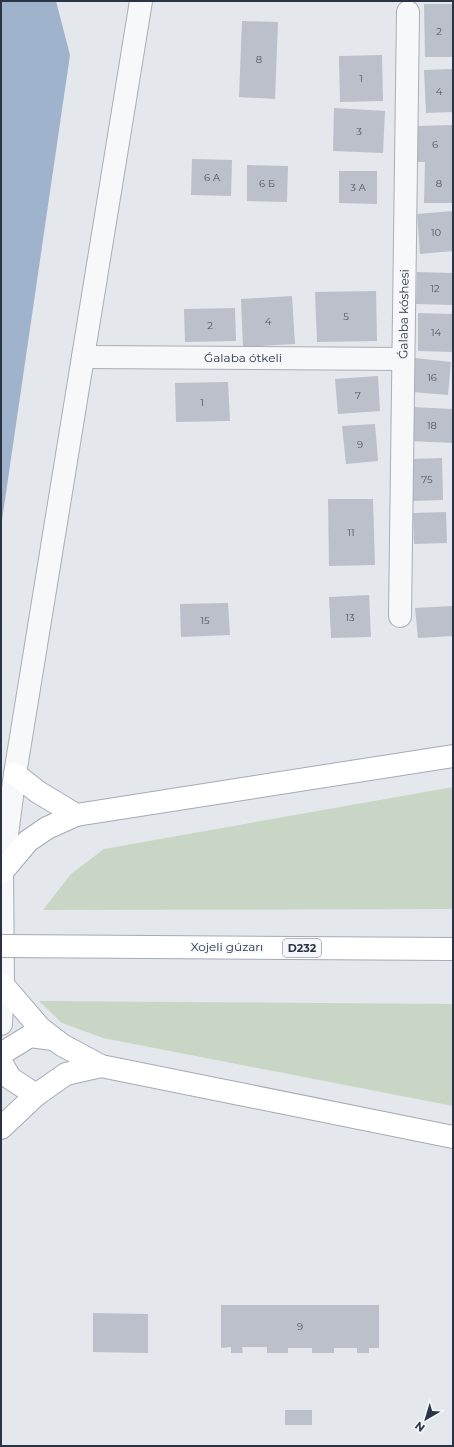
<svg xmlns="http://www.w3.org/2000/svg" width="454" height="1447" viewBox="0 0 454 1447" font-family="Montserrat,sans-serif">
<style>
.green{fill:#c9d6c5}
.water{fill:#9fb4cc}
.building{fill:#bbc0ca}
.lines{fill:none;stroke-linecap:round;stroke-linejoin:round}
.minor-casing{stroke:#a9aeb7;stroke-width:24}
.major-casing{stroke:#a3abb8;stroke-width:24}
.minor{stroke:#f7f8fa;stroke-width:22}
.major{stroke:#fff;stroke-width:22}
.major-bridge-casing{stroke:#a3abb8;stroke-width:24;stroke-linecap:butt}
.major-bridge{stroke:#fff;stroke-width:22}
.labels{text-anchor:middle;stroke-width:3.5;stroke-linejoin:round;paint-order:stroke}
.number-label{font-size:10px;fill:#4f5766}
.shield{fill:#f4f6f9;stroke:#676e7b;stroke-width:1}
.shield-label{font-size:11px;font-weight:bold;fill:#2b3445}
.street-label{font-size:12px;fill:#2b3445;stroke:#f4f6f9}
</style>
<rect width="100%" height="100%" fill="#e4e7ec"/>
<g class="green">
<polygon points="453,787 453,909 43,910 71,874 104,849"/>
<polygon points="39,1001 453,1004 453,1106 103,1038 62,1023"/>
</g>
<polygon class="water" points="1,1 56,1 70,55 1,527"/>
<g class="building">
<polygon points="424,4 453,4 453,57 425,57"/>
<polygon points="242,21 278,22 275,99 239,97"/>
<polygon points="382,55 383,101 340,102 339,56"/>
<polygon points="453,69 453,112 426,113 424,70"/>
<polygon points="334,108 385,111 383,153 333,151"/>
<polygon points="453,125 453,162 440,162 453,162 453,203 424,203 425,162 418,162 418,126"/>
<polygon points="192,159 232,160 231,196 191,195"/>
<polygon points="247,165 288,166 287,202 247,201"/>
<polygon points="339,171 377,171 377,204 339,203"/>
<polygon points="453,211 453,251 420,254 417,214"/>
<polygon points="417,272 453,273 453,305 416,304"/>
<polygon points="376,291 377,341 317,342 315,292"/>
<polygon points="292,296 295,344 243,347 241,299"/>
<polygon points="235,308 236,341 185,342 184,309"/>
<polygon points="418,313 453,314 453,352 418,351"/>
<polygon points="415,358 451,362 448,395 412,392"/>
<polygon points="378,376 380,411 338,414 335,379"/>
<polygon points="228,382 230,421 176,422 175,383"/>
<polygon points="412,407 453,409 453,443 410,441"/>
<polygon points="375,424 378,461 346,464 342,426"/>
<polygon points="442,458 443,500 412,501 410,459"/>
<polygon points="328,499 373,499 375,565 329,566"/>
<polygon points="446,512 447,543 414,544 413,513"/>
<polygon points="369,595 371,637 331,638 329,597"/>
<polygon points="228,603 230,635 181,637 180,604"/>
<polygon points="453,606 453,636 418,638 415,608"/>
<polygon points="221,1305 379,1305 379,1348 369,1348 369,1353 357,1353 357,1348 334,1348 334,1353 312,1353 312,1348 288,1348 288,1353 267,1353 267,1347 242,1347 243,1353 231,1353 231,1347 221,1348"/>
<polygon points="93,1313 148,1314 148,1353 93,1352"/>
<rect x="285" y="1410" width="27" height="15"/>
</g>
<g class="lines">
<defs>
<g id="minor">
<polyline points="83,357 403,359"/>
<polyline points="400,616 408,12"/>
<polyline points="1,1024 3,985 2,872 15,774 141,1"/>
</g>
<g id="major">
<polyline points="15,774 38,792 76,815"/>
<polyline points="2,872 28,841 47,828 76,815 453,756"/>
<polyline points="151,947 453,949"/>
<polyline points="3,985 40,1028 62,1045 101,1066 453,1137"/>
<polyline points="1,1054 30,1036 53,1039"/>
<polyline points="1,1062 10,1078 36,1095"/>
<polyline points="1,1128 36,1095 66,1074 101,1066"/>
</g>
</defs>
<use href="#minor" class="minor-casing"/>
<use href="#major" class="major-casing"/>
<use href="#minor" class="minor"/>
<use href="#major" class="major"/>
<defs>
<polyline id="major-bridge" points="1,946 151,947"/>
</defs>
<use href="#major-bridge" class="major-bridge-casing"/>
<use href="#major-bridge" class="major-bridge"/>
</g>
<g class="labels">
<g class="number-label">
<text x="439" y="35">2</text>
<text x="259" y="63">8</text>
<text x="361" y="82">1</text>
<text x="439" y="95">4</text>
<text x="359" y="135">3</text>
<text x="435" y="148">6</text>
<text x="212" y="181">6 А</text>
<text x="267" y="187">6 Б</text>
<text x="439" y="187">8</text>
<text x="358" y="191">3 А</text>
<text x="436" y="236">10</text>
<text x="435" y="292">12</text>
<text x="346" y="320">5</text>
<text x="268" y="325">4</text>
<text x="210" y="329">2</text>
<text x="436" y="336">14</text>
<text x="432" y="381">16</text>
<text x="358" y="399">7</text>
<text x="202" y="406">1</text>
<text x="432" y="429">18</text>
<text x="360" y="448">9</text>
<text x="427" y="483">75</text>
<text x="351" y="536">11</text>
<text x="350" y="621">13</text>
<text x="205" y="624">15</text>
<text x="300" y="1330">9</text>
</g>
<rect class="shield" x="283" y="939" width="38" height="18" rx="3"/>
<g class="shield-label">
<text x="302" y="952">D232</text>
</g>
<g class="street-label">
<text transform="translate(404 314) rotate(-89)" y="4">Ǵalaba kóshesi</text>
<text x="243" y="362">Ǵalaba ótkeli</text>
<text x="227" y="951">Xojeli gúzarı</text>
</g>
</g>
<rect width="454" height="1447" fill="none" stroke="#2b3445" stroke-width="4"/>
<g transform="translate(426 1419) rotate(218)" stroke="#f4f6f9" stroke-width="3" paint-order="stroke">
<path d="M0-3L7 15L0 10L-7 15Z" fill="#2b3445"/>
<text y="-6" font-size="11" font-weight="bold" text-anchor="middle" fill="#2b3445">N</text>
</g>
</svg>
